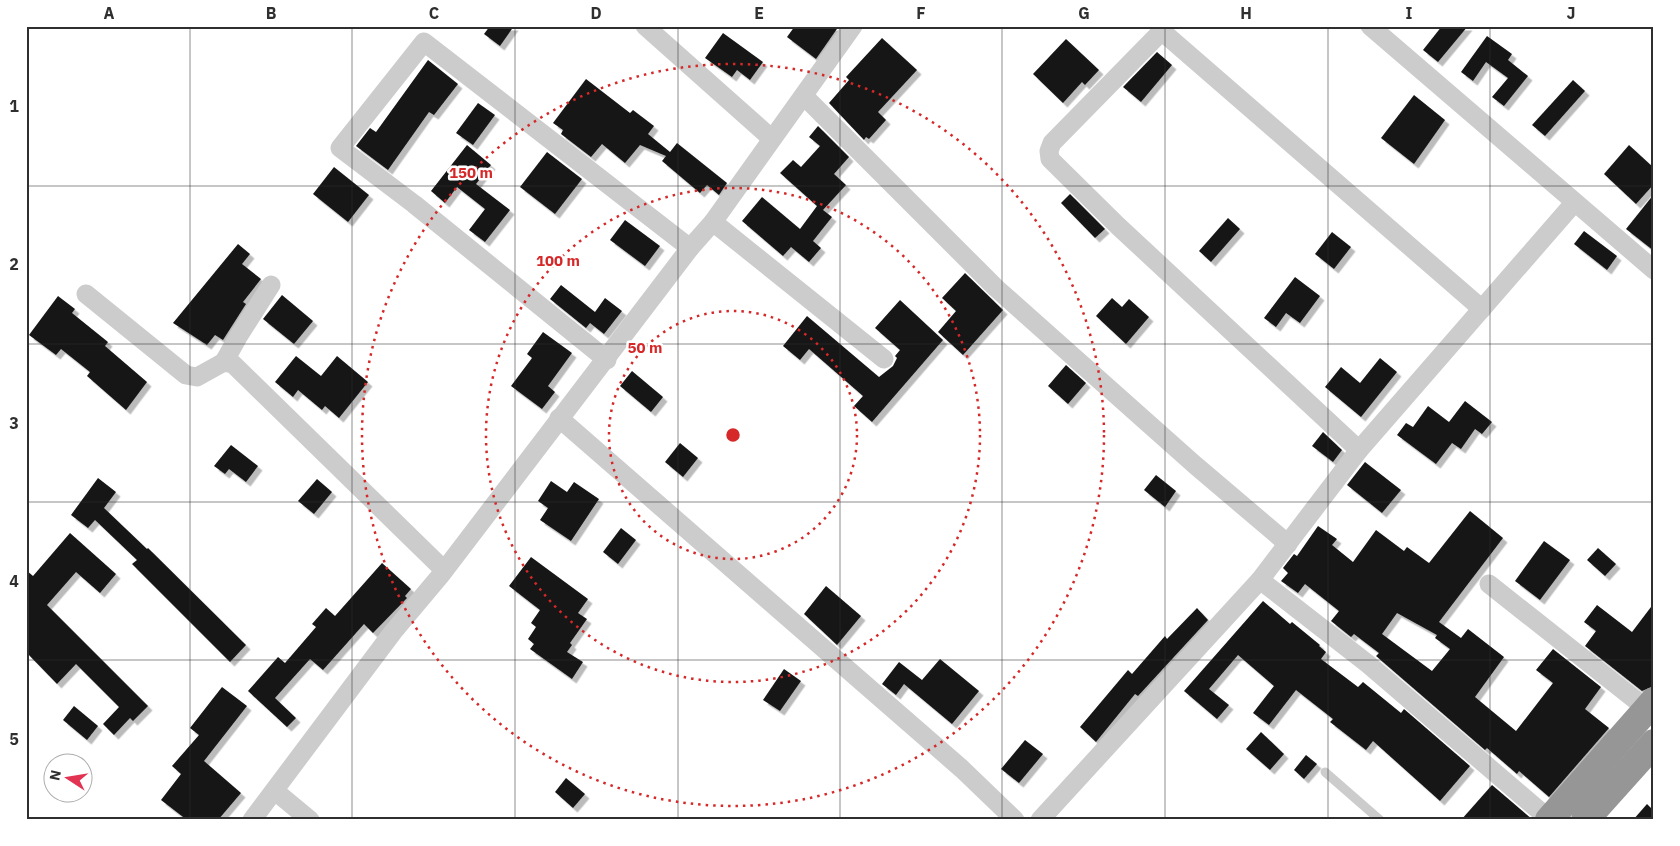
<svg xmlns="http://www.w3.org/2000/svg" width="1680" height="846" viewBox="0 0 1680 846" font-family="'IBM Plex Sans',sans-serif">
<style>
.building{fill:#161616;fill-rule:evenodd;filter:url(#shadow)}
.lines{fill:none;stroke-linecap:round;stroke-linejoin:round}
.lane{stroke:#ccc;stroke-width:9}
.street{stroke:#ccc;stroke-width:19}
.highway{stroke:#969696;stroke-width:28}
.grid{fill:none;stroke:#2f2f2f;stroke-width:1;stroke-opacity:0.55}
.ring{fill:none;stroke:#d62828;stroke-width:2.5;stroke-dasharray:2.5 5}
.centre{fill:#d62828;stroke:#fff;stroke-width:2.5}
.ring-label{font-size:15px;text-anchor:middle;font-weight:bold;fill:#d62828;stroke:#fff;stroke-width:5;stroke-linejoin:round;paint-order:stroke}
.neatline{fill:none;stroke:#2f2f2f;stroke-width:2}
.grid-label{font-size:16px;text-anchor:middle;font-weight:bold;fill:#2f2f2f}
</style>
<defs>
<filter id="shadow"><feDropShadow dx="4.5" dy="4.5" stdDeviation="0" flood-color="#0004"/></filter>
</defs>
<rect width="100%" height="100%" fill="#fff"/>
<g class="building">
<polygon points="490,26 514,26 500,46 484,34"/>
<polygon points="795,26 839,26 816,59 787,37"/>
<polygon points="1442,26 1468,26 1438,62 1423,50"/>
<polygon points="723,33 763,62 750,80 737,70 732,77 705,58"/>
<polygon points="1487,36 1512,54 1508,60 1528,76 1504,106 1492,97 1508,78 1486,62 1473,81 1461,72"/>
<polygon points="882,38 917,70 878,112 886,120 869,139 866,137 864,140 829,103 849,80 846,77"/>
<polygon points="1066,39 1099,70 1085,85 1082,82 1063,103 1033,74"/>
<polygon points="1157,52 1172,65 1141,102 1123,87"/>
<polygon points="428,60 458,84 434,115 429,112 388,170 356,146 370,128 376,132"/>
<polygon points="586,79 630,113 633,110 654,126 648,134 670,152 677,143 727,183 719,195 707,185 700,193 662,161 666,156 640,145 625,163 602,144 591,157 561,134 563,130 553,123"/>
<polygon points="1573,80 1585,91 1545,136 1532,125"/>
<polygon points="1414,95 1445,120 1414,164 1381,138"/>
<polygon points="478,103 495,115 473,145 456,133"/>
<polygon points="818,126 849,157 834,174 846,185 823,210 832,217 813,241 821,248 809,262 791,247 783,256 742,221 762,197 800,229 817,206 780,173 793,160 801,167 820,146 809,137"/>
<polygon points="467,145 491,165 476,184 510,210 485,242 469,230 485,209 457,187 445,203 431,191"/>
<polygon points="1629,145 1654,168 1654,184 1636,204 1604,174"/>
<polygon points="547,152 582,179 555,214 520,187"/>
<polygon points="334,167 369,195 348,222 313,194"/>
<polygon points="1070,194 1105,229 1095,238 1061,203"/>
<polygon points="1654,194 1654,251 1626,229"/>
<polygon points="1228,218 1240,229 1211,262 1199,251"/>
<polygon points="625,220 660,246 645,266 610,240"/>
<polygon points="1584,231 1617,256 1607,270 1574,244"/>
<polygon points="1332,232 1351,247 1334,269 1315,254"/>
<polygon points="238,244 250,254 242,264 261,279 243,302 246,304 223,340 215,335 207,345 173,323"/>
<polygon points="965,273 1003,310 963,355 938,332 956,311 942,298"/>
<polygon points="1295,277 1320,296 1300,323 1286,313 1276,327 1264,318"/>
<polygon points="561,285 595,312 605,298 622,311 604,334 590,323 586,328 550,299"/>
<polygon points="282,295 313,321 294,344 263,319"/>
<polygon points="58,296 75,309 72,313 108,342 105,346 147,382 126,410 87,376 90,372 61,349 56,355 29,335"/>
<polygon points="1112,298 1122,307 1129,299 1149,317 1126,344 1096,316"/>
<polygon points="900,300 943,340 872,422 854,406 863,396 809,349 800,360 783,346 807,316 879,377 893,366 897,358 895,356 900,350 875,328"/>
<polygon points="543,332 572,353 548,386 555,392 542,409 511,386 532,358 527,354"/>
<polygon points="296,356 321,376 337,356 368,382 339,418 325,406 322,410 298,390 293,397 275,382"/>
<polygon points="1380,358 1397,372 1361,417 1325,387 1341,367 1360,383"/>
<polygon points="1066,365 1086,383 1068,404 1048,386"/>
<polygon points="632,371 663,397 651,412 620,386"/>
<polygon points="1465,401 1492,422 1482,434 1475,429 1461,449 1452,443 1436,464 1397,435 1406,423 1413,427 1428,406 1449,422"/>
<polygon points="1323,432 1342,450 1333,462 1312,446"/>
<polygon points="680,443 698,458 683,477 665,462"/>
<polygon points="231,445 258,466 246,482 229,469 225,474 214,466"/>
<polygon points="1365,462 1401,490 1382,513 1347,485"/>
<polygon points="1156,475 1176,491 1165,507 1144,490"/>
<polygon points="98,478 116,492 104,508 147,549 148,548 246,645 230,662 132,564 137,560 95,520 88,528 71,515"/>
<polygon points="317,479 332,492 314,514 298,501"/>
<polygon points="551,481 567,492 574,482 599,499 571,541 540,520 548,508 538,501"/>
<path d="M1470,511L1503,538L1439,622L1461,638L1468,629L1504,657L1475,697L1516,731L1553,683L1536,670L1553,649L1601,687L1585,709L1609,728L1549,797L1519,771L1517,774L1487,748L1485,750L1376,656L1379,653L1354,634L1351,637L1331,621L1339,611L1305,584L1298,593L1281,581L1288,573L1283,568L1294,554L1297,556L1318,526L1337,539L1332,545L1353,562L1376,530L1404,551L1407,547L1429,563ZM1397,613L1437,635L1435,638L1450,649L1432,671L1382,634Z"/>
<polygon points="621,528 636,540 618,564 603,552"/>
<polygon points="70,533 116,574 100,593 76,572 47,605 148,706 133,721 130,718 114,735 103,724 119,707 76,664 57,684 26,652 26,570 33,576"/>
<polygon points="1544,541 1570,560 1540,600 1515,581"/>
<polygon points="1598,548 1616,564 1605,576 1587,560"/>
<polygon points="531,557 588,599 578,613 587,619 570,643 572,645 567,652 583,662 572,679 530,649 534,644 528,639 536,627 531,623 540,610 509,586"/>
<polygon points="382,563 411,589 405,596 407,598 373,633 364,624 323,670 310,659 275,698 296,718 287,727 248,691 278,657 285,663 316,627 312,624 326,608 335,616"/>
<polygon points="826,586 861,616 837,645 804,614"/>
<polygon points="1263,601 1290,624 1292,622 1320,645 1319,646 1326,652 1321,659 1358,687 1363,682 1401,713 1404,709 1470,766 1440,801 1373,741 1366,750 1330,722 1333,719 1296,690 1269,725 1253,713 1274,686 1238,655 1209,689 1229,705 1217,719 1184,691"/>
<polygon points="1654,603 1654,686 1642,691 1585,646 1596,631 1584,622 1597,605 1632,632"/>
<polygon points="1197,608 1208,620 1138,696 1135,694 1096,742 1080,727 1128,670 1132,674 1165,636 1167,639"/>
<polygon points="940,659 979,691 952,724 904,684 896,695 882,684 899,662 922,680"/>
<polygon points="784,669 801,681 780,711 763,700"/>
<polygon points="222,687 247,706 204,761 241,793 218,820 187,820 161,800 181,774 172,766 199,735 190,728"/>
<polygon points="74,706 98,726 87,740 63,720"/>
<polygon points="1261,732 1284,754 1270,770 1246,749"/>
<polygon points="1025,740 1043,754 1019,783 1001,769"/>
<polygon points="1306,755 1317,764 1304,779 1294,770"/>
<polygon points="566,778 585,794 573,808 555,792"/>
<polygon points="1492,785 1533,820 1461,820"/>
<polygon points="1647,804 1654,811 1654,820 1633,820"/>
</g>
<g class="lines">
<polyline class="lane" points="1325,772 1380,820"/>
<g class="street">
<polyline points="645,26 771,138"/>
<polyline points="1370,26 1654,270"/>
<polyline points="804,96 996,288 1195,465 1288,544"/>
<polyline points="713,222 884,359"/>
<polyline points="86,294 186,375 197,377 224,362 233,364 444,570"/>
<polyline points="607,360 414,204 340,148 424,42 690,248"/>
<polyline points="224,362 238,337 271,285"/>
<polyline points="559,418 962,769 1015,820"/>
<polyline points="1359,450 1118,226 1050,159 1049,151 1052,143 1157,36 1165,34 1482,309"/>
<polyline points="1260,580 1368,664 1549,819"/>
<polyline points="1489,584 1647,709"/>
<polyline points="275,791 310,820"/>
<polyline points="252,820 393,632 440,576 690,248 713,222 853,26"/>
<polyline points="1040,820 1260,580 1359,450 1574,203"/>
</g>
<g class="highway">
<polyline points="1549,820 1654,701"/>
<polyline points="1585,820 1654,743"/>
</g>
</g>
<path class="grid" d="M190,26V820M352,26V820M515,26V820M678,26V820M840,26V820M1002,26V820M1165,26V820M1328,26V820M1490,26V820M26,186H1654M26,344H1654M26,502H1654M26,660H1654"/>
<g class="ring">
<circle cx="733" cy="435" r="124"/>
<circle cx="733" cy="435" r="247"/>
<circle cx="733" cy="435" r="371"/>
</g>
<circle cx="733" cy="435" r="8" class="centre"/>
<g class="ring-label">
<text x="471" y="178">150 m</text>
<text x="558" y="266">100 m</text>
<text x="645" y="353">50 m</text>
</g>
<rect width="1680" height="846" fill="none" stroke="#ffffff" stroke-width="55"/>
<g transform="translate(68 778) rotate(282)"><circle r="24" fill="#ffffff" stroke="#acacac"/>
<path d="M0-4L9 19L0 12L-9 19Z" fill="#e23452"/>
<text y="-8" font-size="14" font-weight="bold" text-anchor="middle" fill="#2f2f2f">N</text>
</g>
<rect x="28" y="28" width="1624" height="790" class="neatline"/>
<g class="grid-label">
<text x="109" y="19">A</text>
<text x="271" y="19">B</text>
<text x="434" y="19">C</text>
<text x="596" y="19">D</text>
<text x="759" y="19">E</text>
<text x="921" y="19">F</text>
<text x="1084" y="19">G</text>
<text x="1246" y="19">H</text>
<text x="1409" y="19">I</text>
<text x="1571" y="19">J</text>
<text x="14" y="112">1</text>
<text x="14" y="270">2</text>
<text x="14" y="429">3</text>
<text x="14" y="587">4</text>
<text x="14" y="745">5</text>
</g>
</svg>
